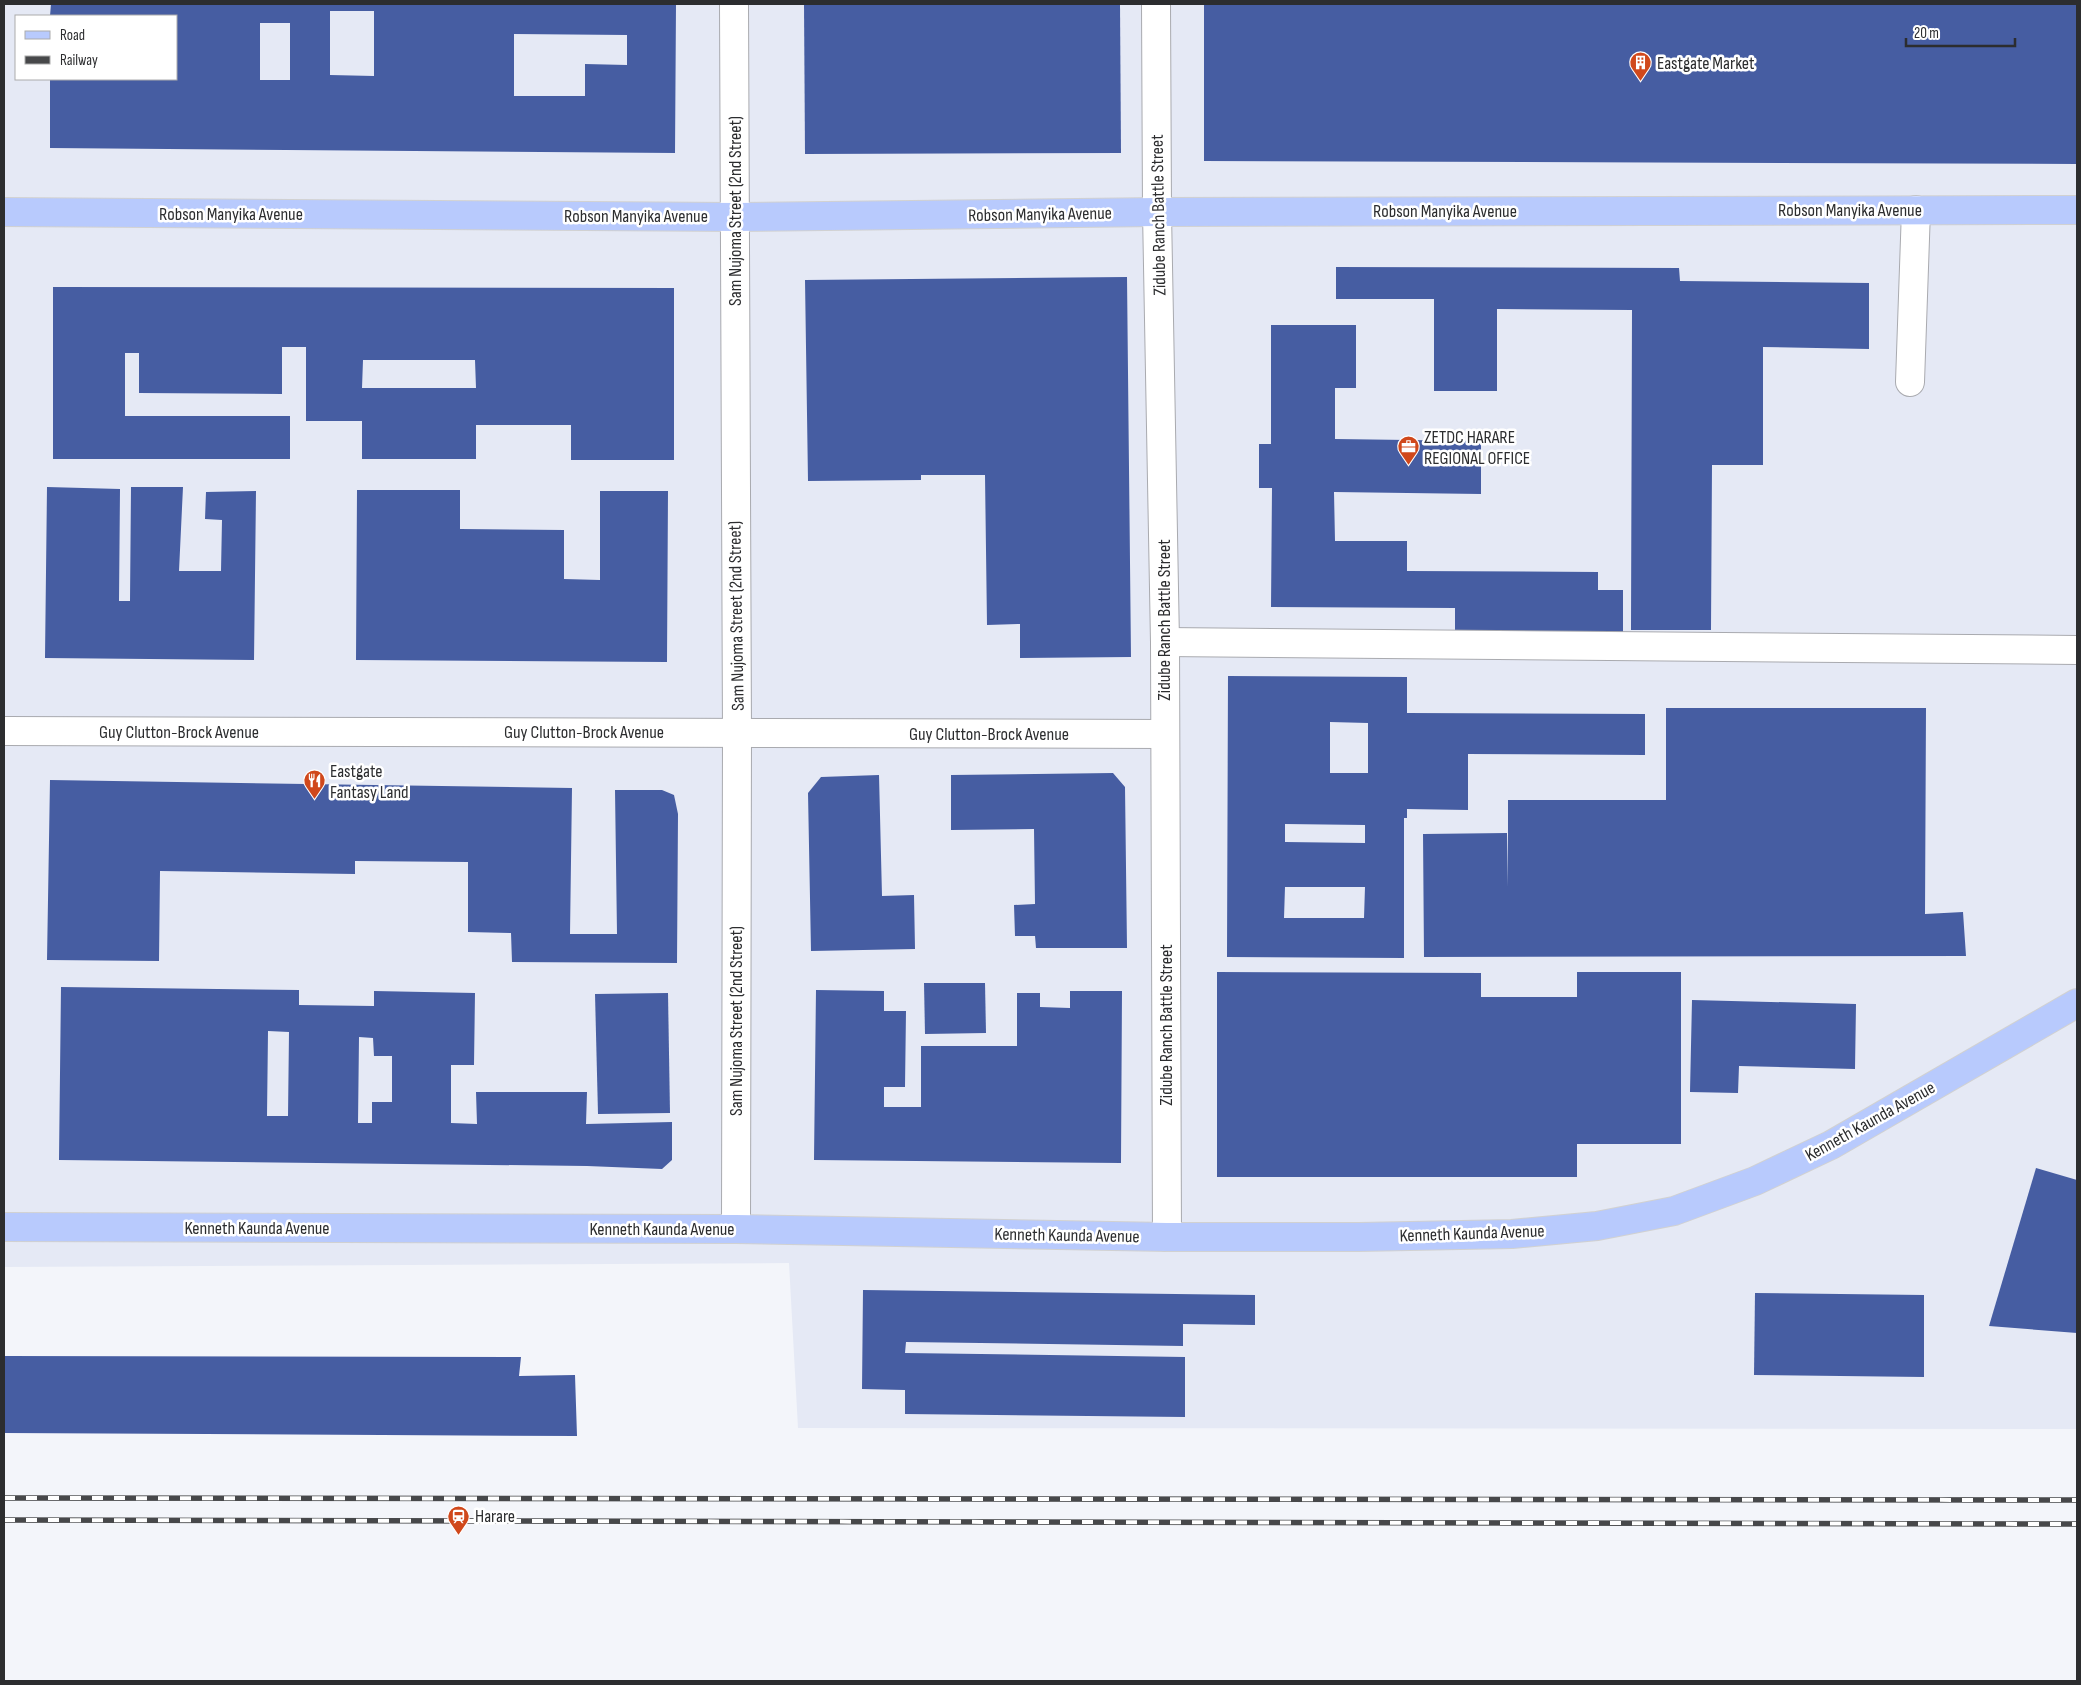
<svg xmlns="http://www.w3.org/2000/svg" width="2081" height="1685" viewBox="0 0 2081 1685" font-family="'Sofia Sans Condensed',sans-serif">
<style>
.built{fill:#e5e9f5;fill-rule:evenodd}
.building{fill:#465da2;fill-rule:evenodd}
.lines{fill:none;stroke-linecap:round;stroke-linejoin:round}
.minor-casing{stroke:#a9aaaf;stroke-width:30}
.major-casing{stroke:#d1d1d1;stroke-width:30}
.minor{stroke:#fff;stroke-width:28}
.major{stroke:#b8cafd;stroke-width:28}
.rail-casing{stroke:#47484a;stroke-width:5.5}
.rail{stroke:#fff;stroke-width:4;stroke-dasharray:11;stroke-linecap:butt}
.labels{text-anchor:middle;stroke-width:5;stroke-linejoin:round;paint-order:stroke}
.poi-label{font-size:18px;fill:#2c2d2f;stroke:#fff;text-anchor:start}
.street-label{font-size:18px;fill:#2c2d2f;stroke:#fff}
</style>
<rect width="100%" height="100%" fill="#f3f5fa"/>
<path class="built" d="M4,4H2077V1429L798,1428L789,1263L4,1267ZM16,16H176V79H16Z"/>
<g class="building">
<path d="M51,4H676L675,153L50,148V79H176V16H50ZM330,11H374V76L330,75ZM260,23H290V80H260ZM514,34L627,35V65L585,64V96H514Z"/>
<polygon points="804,4 1120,4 1121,153 805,154"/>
<polygon points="1204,4 2077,4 2077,164 1204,161"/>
<polygon points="1336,267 1679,268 1680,281 1869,283 1869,349 1763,347 1763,465 1712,465 1711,630 1631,630 1632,310 1497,309 1497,391 1434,391 1434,299 1336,299"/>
<polygon points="1127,277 1131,657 1020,658 1020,624 987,625 985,475 921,475 921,480 808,481 805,280"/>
<path d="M53,287L674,288V460H571V425H476V459H362V421H306V347H282V394L139,393V353H125V416H290V459H53ZM363,360H475L476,388H362Z"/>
<polygon points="1271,325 1356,325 1356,388 1335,388 1335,439 1481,441 1481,494 1334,492 1335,541 1407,541 1407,571 1598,572 1598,590 1623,590 1623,632 1455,631 1455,608 1271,607 1272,488 1259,488 1259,444 1271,444"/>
<polygon points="47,487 120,489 119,601 130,601 131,487 183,487 179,571 221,571 222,520 205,519 206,492 256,491 254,660 45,658"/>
<polygon points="357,490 460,490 460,529 564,530 564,579 600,580 600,491 668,491 667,662 356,660"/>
<path d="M1228,676L1407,677V713L1645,714V755L1468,754V810L1407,809V818H1404V958L1227,957ZM1330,722L1368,723V773H1330ZM1285,824L1365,825V843L1285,842ZM1285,887H1365L1364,918H1284Z"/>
<polygon points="1666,708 1926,708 1925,914 1963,912 1966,956 1424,957 1423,834 1507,833 1508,887 1508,800 1666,800"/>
<polygon points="1113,773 1125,787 1127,948 1036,948 1035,936 1015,936 1014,905 1035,904 1034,829 951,830 951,775"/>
<polygon points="879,775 882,896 914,895 915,949 811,951 808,793 821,777"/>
<polygon points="50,780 572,788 570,934 617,934 615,790 662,790 674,795 678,814 677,963 512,962 511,933 468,932 468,862 355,861 355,874 160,871 159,961 47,960"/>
<polygon points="1217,972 1481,973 1481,997 1577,997 1577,972 1681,972 1681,1144 1577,1144 1577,1177 1217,1177"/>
<polygon points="924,983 985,983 986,1033 925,1034"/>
<path d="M61,987L299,990V1005L374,1006V991L475,993L474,1065H451V1123L477,1124L476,1092H587L586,1124L672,1122V1160L662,1169L587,1166L59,1160ZM268,1031L289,1032L288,1116H267ZM359,1037L373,1038L374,1056H392V1102H372V1123H358Z"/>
<polygon points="816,990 884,991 884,1011 906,1011 905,1087 884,1087 884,1107 921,1107 921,1046 1017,1046 1017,993 1040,993 1040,1007 1070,1008 1070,991 1122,991 1121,1163 814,1160"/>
<polygon points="668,993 670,1113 598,1114 595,994"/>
<polygon points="1692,1000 1856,1004 1855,1069 1739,1066 1738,1093 1690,1092"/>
<polygon points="2036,1168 2077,1180 2077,1333 1989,1326"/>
<polygon points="863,1290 1255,1295 1255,1325 1183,1324 1183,1346 906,1342 905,1353 1185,1357 1185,1417 905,1414 905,1390 862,1389"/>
<polygon points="1755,1293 1924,1295 1924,1377 1754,1375"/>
<polygon points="4,1356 521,1357 519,1376 575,1375 577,1436 4,1433"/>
</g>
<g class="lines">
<defs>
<g id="minor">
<polyline points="734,4 737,733 736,1229"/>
<polyline points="1156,4 1157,212 1165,642 1167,1237"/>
<polyline points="1910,382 1916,210"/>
<polyline points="1165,642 2077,650"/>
<polyline points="4,731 1164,734"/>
</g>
<g id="major">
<polyline points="4,212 735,217 1157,212 2077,210"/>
<polyline points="4,1227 736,1229 1167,1237 1359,1237 1512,1234 1597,1226 1674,1211 1755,1181 1831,1145 2077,1003"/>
</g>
</defs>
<use href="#minor" class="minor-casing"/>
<use href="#major" class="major-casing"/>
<use href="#minor" class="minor"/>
<use href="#major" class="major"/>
<defs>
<g id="rail">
<polyline points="4,1498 2077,1500"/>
<polyline points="4,1520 2077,1524"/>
</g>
</defs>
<use href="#rail" class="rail-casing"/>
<use href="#rail" class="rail"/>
</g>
<defs>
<symbol id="building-pin" viewBox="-11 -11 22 30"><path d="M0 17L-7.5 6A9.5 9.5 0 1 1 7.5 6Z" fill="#d0481b" stroke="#fff"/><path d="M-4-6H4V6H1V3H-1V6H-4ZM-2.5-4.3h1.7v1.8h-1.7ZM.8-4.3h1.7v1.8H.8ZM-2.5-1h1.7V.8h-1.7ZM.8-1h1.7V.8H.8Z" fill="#fff"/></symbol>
<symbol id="office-pin" viewBox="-11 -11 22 30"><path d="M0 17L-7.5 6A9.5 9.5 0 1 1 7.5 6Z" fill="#d0481b" stroke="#fff"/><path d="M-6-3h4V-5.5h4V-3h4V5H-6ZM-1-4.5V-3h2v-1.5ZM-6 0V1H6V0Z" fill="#fff"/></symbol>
<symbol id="restaurant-pin" viewBox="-11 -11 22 30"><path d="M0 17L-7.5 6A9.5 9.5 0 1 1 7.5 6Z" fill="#d0481b" stroke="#fff"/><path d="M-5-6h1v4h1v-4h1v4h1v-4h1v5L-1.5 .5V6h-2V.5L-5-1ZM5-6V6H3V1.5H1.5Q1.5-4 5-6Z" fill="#fff"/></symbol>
<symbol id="station-pin" viewBox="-11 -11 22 30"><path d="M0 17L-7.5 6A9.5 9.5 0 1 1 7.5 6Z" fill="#d0481b" stroke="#fff"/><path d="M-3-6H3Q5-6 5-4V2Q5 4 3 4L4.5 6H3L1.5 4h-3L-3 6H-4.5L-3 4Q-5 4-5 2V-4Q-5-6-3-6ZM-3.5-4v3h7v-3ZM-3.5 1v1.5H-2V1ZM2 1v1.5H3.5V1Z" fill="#fff"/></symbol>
</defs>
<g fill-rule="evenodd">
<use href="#building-pin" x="1628" y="50" width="25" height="34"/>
<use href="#office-pin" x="1396" y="434" width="25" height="34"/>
<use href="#restaurant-pin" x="302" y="768" width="25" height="34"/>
<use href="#station-pin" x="446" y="1504" width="25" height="34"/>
</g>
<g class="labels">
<g class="poi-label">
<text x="1657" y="69">Eastgate Market</text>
<text x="1424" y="443">ZETDC HARARE<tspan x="1424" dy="21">REGIONAL OFFICE</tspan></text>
<text x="330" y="777">Eastgate<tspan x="330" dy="21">Fantasy Land</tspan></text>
<text x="475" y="1522">Harare</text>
</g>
<g class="street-label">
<text x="1850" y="216">Robson Manyika Avenue</text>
<text transform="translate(735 211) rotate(-90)" y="6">Sam Nujoma Street (2nd Street)</text>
<text x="1445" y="217">Robson Manyika Avenue</text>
<text x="231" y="220">Robson Manyika Avenue</text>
<text transform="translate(1040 214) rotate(-1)" y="6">Robson Manyika Avenue</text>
<text transform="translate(1158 215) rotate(-91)" y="6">Zidube Ranch Battle Street</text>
<text x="636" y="222">Robson Manyika Avenue</text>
<text transform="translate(736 616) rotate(-91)" y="6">Sam Nujoma Street (2nd Street)</text>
<text transform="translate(1164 620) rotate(-90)" y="6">Zidube Ranch Battle Street</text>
<text x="179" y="738">Guy Clutton-Brock Avenue</text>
<text x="584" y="738">Guy Clutton-Brock Avenue</text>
<text x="989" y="740">Guy Clutton-Brock Avenue</text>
<text transform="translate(736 1021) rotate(-90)" y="6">Sam Nujoma Street (2nd Street)</text>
<text transform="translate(1166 1025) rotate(-90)" y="6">Zidube Ranch Battle Street</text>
<text transform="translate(1870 1121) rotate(-29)" y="6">Kenneth Kaunda Avenue</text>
<text x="257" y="1234">Kenneth Kaunda Avenue</text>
<text x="662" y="1235">Kenneth Kaunda Avenue</text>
<text transform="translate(1472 1233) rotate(-2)" y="6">Kenneth Kaunda Avenue</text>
<text transform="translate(1067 1235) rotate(1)" y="6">Kenneth Kaunda Avenue</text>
</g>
</g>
<rect width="2081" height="1685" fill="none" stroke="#2c2d2f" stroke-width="10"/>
<rect x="15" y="15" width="162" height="65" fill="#ffffff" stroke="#ababac"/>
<rect x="25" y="31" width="25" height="8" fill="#b8cafd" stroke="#ababac"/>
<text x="60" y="40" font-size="15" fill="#2c2d2f">Road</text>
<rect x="25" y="56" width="25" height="8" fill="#47484a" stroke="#ababac"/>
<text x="60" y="65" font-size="15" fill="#2c2d2f">Railway</text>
<path d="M1906 38v8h109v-8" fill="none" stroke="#2c2d2f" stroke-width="2.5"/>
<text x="1914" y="38" font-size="15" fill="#2c2d2f" stroke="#ffffff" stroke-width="4" paint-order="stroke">20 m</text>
</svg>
